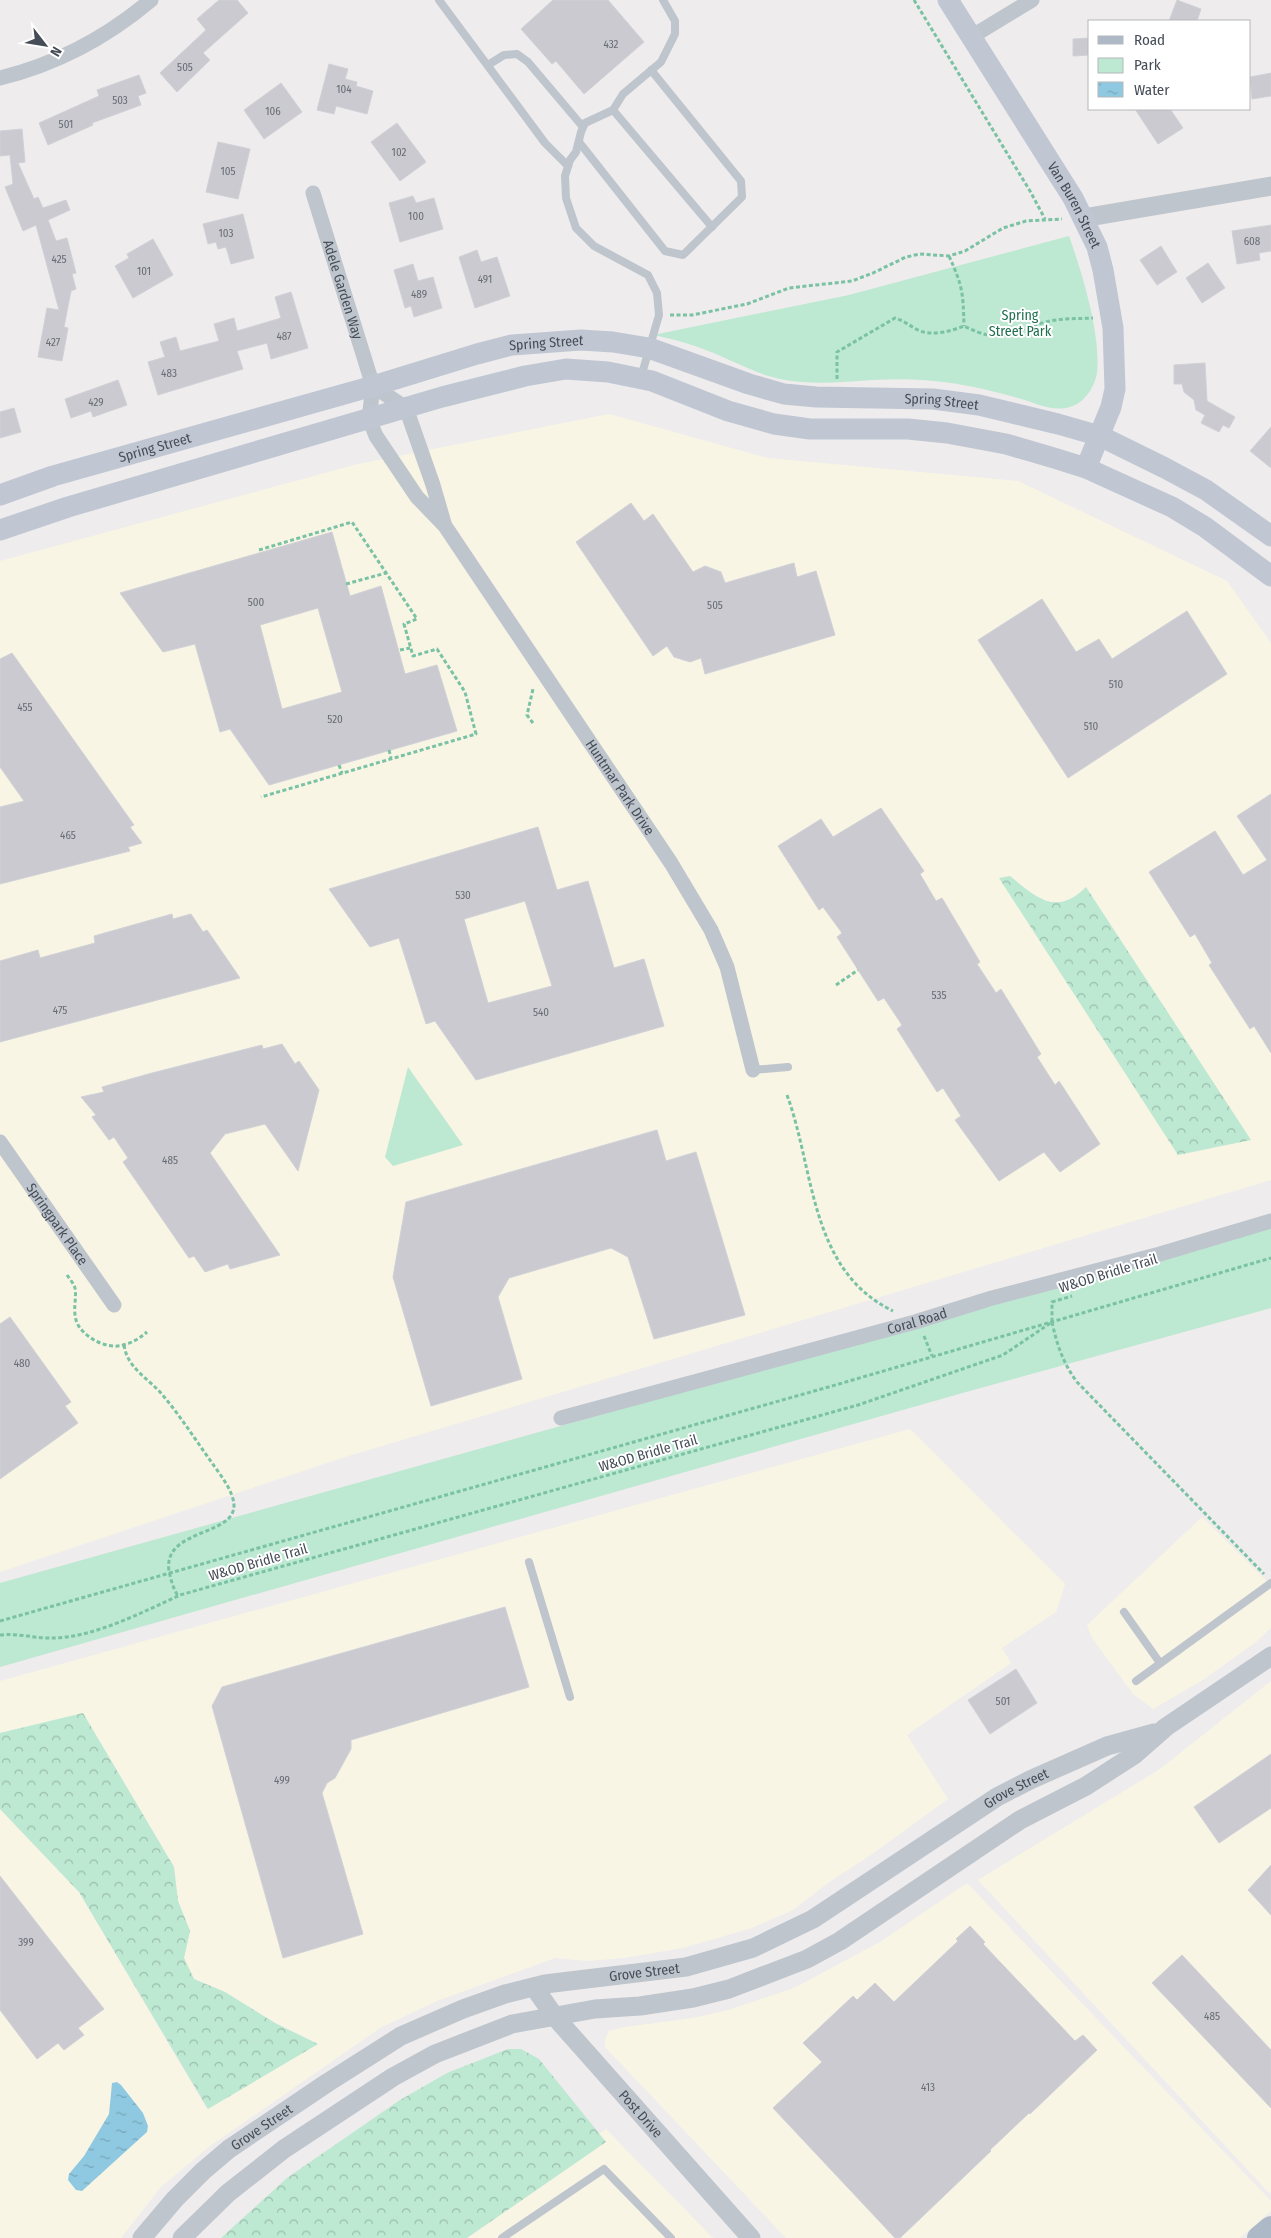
<svg xmlns="http://www.w3.org/2000/svg" width="1271" height="2238" viewBox="0 0 1271 2238" font-family="'Fira Sans Condensed',sans-serif">
<style>
.commercial{fill:#f9f5e5}
.green{fill:#bde8d2}
.forest{fill:url(#forest-crowns)}
.water{fill:url(#water-ripples)}
.building{fill:#cacad0;stroke:#d0d1d7;fill-rule:evenodd}
.lines{fill:none;stroke-linecap:round;stroke-linejoin:round}
.path{stroke:#7ac2a4;stroke-width:3;stroke-dasharray:4 2.5;stroke-linecap:butt}
.service{stroke:#bec5cd;stroke-width:8}
.minor{stroke:#bec5cd;stroke-width:15}
.tertiary{stroke:#bec5cd;stroke-width:19}
.secondary{stroke:#c0c7d3;stroke-width:21}
.primary{stroke:#aeb9c8;stroke-width:24}
.labels{text-anchor:middle;stroke-width:4;stroke-linejoin:round;paint-order:stroke}
.number-label{font-size:11px;fill:#676c75}
.street-label{font-size:14px;fill:#464d57;stroke:#fff}
.park-label{font-size:14px;fill:#206f4e;stroke:#fff}
</style>
<defs>
<pattern id="forest-crowns" width="20" height="18" patternUnits="userSpaceOnUse" patternTransform="scale(1.25)"><rect width="20" height="18" fill="#bde8d2"/><path d="M2 6a3 3 0 1 1 6 0M12 15a3 3 0 1 1 6 0" fill="none" stroke="#9bbead"/></pattern>
<pattern id="water-ripples" width="26" height="14" patternUnits="userSpaceOnUse" patternTransform="scale(1.25)"><rect width="26" height="14" fill="#8fc9e1"/><path d="M2 4q2-2 4 0t4 0M15 11q2-2 4 0t4 0" fill="none" stroke="#77a5b9"/></pattern>
</defs>
<rect width="100%" height="100%" fill="#eeecec"/>
<g class="commercial">
<polygon points="609,414 768,458 1018,481 1227,581 1271,643 1271,1180 345,1457 0,1572 0,561 358,464"/>
<polygon points="910,1429 1065,1584 1056,1612 1002,1648 1011,1663 907,1735 948,1799 868,1857 832,1880 793,1910 752,1928 683,1948 624,1958 587,1961 555,1958 437,2001 380,2028 210,2146 161,2187 121,2238 0,2238 0,1809 79,1892 207,2109 318,2044 275,2023 225,1992 194,1979 184,1958 190,1931 178,1901 174,1867 83,1714 0,1733 0,1681"/>
<polygon points="1202,1517 1271,1585 1271,1628 1256,1642 1203,1680 1153,1709 1133,1694 1092,1638 1087,1625"/>
<polygon points="1271,1681 1271,2192 1269,2193 978,1880 1160,1769"/>
<polygon points="967,1883 1271,2201 1271,2211 1240,2238 786,2238 605,2047 605,2039 609,2031 625,2027 693,2018 728,2010 794,1988 880,1942"/>
<polygon points="606,2129 713,2238 451,2238"/>
</g>
<g class="green">
<path d="M1069,236C1082,273 1101,334 1097,373C1095,384 1089,395 1080,402C1060,416 1039,404 1018,398C1004,394 989,390 974,387C941,380 906,378 872,380C842,382 815,385 785,380C758,375 736,362 711,352C692,344 673,339 653,335L849,295Z"/>
<polygon points="408,1067 463,1145 393,1166 385,1157"/>
<polygon points="1271,1227 1271,1308 966,1392 0,1667 0,1583"/>
</g>
<g class="forest">
<path d="M1010,876C1036,897 1056,917 1086,887L1251,1140L1178,1155L999,878Z"/>
<polygon points="83,1713 174,1867 178,1901 190,1931 184,1958 194,1979 225,1992 275,2023 318,2044 208,2109 79,1892 0,1809 0,1733"/>
<polygon points="508,2049 521,2049 539,2059 606,2142 467,2238 221,2238 287,2178 400,2100 447,2073"/>
</g>
<polygon class="water" points="117,2082 121,2085 143,2113 148,2126 147,2132 82,2191 76,2190 68,2180 69,2174 84,2156 109,2114 112,2083"/>
<g class="building">
<polygon points="219,0 237,0 248,13 203,53 210,60 177,92 160,73 206,30 197,19"/>
<polygon points="553,0 608,0 644,42 584,94 556,61 552,64 521,29"/>
<polygon points="1177,0 1201,9 1197,21 1169,21"/>
<polygon points="1090,38 1090,55 1073,56 1073,39"/>
<polygon points="329,64 348,69 345,79 357,82 356,86 373,91 367,114 336,106 334,114 317,110"/>
<polygon points="1271,73 1271,96 1252,99 1250,77"/>
<polygon points="139,75 146,93 138,96 141,105 92,123 93,125 48,145 39,123 99,96 97,90"/>
<polygon points="281,83 302,112 264,139 244,110"/>
<polygon points="1135,109 1170,109 1183,128 1158,144"/>
<polygon points="397,123 426,162 400,181 371,142"/>
<polygon points="22,129 25,162 18,163 34,199 38,197 43,208 66,200 70,210 48,220 56,241 67,238 76,273 72,274 76,289 71,291 64,327 68,328 62,361 38,357 47,308 59,310 36,225 23,231 5,187 13,184 10,155 0,156 0,131"/>
<polygon points="218,142 250,149 238,199 206,192"/>
<polygon points="413,196 416,203 434,198 443,229 400,242 389,203"/>
<polygon points="243,214 254,258 231,264 226,247 218,249 216,242 208,244 203,224"/>
<polygon points="1271,225 1271,251 1259,253 1260,260 1237,264 1232,231"/>
<polygon points="153,239 173,275 133,298 115,266 129,258 127,254"/>
<polygon points="1161,246 1177,272 1157,285 1140,260"/>
<polygon points="477,250 481,262 497,257 510,296 475,308 459,257"/>
<polygon points="1208,263 1225,288 1202,303 1186,278"/>
<polygon points="413,264 418,281 433,277 442,308 414,317 411,306 405,308 394,270"/>
<polygon points="291,292 308,348 271,359 267,343 237,351 243,369 158,395 148,362 165,357 160,342 176,337 180,351 219,341 214,324 234,318 237,331 281,318 275,297"/>
<polygon points="1205,363 1207,401 1235,417 1229,428 1223,425 1219,432 1201,423 1205,415 1196,410 1194,400 1184,392 1182,384 1174,384 1174,365"/>
<polygon points="118,380 127,405 93,417 91,411 71,418 65,399"/>
<polygon points="14,408 21,432 0,438 0,412"/>
<polygon points="1271,427 1271,468 1250,451"/>
<polygon points="631,503 644,521 653,514 693,572 705,566 721,572 725,583 794,563 797,577 816,571 835,635 705,674 701,658 690,662 674,657 667,646 653,656 576,542"/>
<path d="M332,532L350,596L381,586L405,674L437,665L457,731L269,785L230,729L220,732L195,644L163,652L120,593ZM318,608L342,692L282,709L260,625Z"/>
<polygon points="1042,599 1076,652 1099,639 1112,659 1187,611 1227,674 1068,778 978,640"/>
<polygon points="12,653 134,825 130,827 142,843 128,847 130,851 0,884 0,807 24,801 0,767 0,659"/>
<polygon points="1271,794 1271,1053 1254,1026 1250,1029 1209,965 1212,963 1195,934 1190,937 1149,872 1215,831 1243,875 1267,860 1237,816"/>
<polygon points="881,808 924,871 920,874 936,901 942,898 980,962 977,964 996,993 1001,989 1041,1054 1037,1057 1055,1085 1059,1081 1100,1144 1060,1172 1044,1152 999,1181 955,1120 961,1116 943,1088 937,1092 897,1029 902,1025 884,998 878,1001 837,937 842,933 823,907 819,910 778,846 821,819 833,837"/>
<path d="M538,827L557,890L588,881L614,968L644,959L664,1026L476,1080L435,1021L426,1024L399,938L370,947L329,889ZM525,901L552,986L488,1003L464,919Z"/>
<polygon points="172,914 173,919 191,914 203,932 207,930 240,978 0,1042 0,961 38,950 40,958 95,943 94,936"/>
<polygon points="282,1044 295,1064 299,1061 319,1090 298,1171 265,1124 225,1134 210,1153 280,1255 230,1269 228,1264 205,1272 194,1256 189,1258 123,1162 128,1158 114,1137 109,1140 92,1117 96,1115 81,1097 104,1092 102,1087 152,1073 262,1045 263,1049"/>
<polygon points="657,1130 666,1161 696,1152 745,1315 654,1339 628,1257 611,1248 509,1278 498,1297 522,1379 431,1406 393,1277 406,1202"/>
<polygon points="10,1317 71,1402 65,1406 78,1423 0,1479 0,1324"/>
<polygon points="505,1607 529,1687 351,1740 351,1749 335,1778 327,1783 322,1793 363,1934 283,1958 212,1706 222,1687"/>
<polygon points="1016,1669 1037,1703 990,1734 968,1700"/>
<polygon points="1271,1754 1271,1808 1219,1843 1194,1807"/>
<polygon points="1271,1865 1271,1915 1248,1890"/>
<polygon points="0,1876 104,2009 78,2028 84,2035 64,2050 58,2043 37,2059 0,2010"/>
<polygon points="970,1926 985,1942 983,1944 1075,2041 1083,2035 1097,2050 1030,2114 1029,2113 990,2150 991,2151 900,2238 895,2238 773,2108 822,2062 803,2043 853,1996 857,2000 875,1983 894,2002 958,1941 956,1939"/>
<polygon points="1182,1955 1271,2050 1271,2108 1152,1983"/>
</g>
<g class="lines">
<g class="path">
<polyline points="914,0 1030,191 1045,219"/>
<path d="M949,256C963,287 963,293 964,326"/>
<polyline points="670,315 692,315 747,304 789,288 852,281 873,273 906,257 920,254 949,256 965,251 1003,228 1026,221 1062,219"/>
<path d="M837,379V352L895,318C905,321 911,327 920,331C934,336 951,331 964,326C1004,346 1008,331 1046,322C1060,318 1077,319 1093,318"/>
<polyline points="259,550 352,522 417,619 404,624 413,656 437,649 465,692 476,734 261,797"/>
<polyline points="346,584 386,573"/>
<polyline points="400,650 410,648"/>
<polyline points="533,723 527,715 533,689"/>
<polyline points="389,750 391,758"/>
<polyline points="339,765 342,773"/>
<polyline points="836,985 858,970"/>
<path d="M787,1095C815,1171 809,1270 893,1311"/>
<path d="M67,1275C69,1278 74,1284 75,1288C77,1299 72,1310 77,1323C84,1338 108,1350 123,1345C132,1343 140,1338 147,1332"/>
<path d="M1052,1322C1057,1345 1063,1363 1077,1382L1264,1574"/>
<polyline points="924,1336 932,1356"/>
<path d="M124,1345C127,1367 146,1377 160,1392C179,1414 195,1439 212,1463C219,1473 228,1484 232,1496C248,1538 162,1525 169,1571C171,1580 173,1588 178,1596"/>
<polyline points="0,1621 832,1386 1271,1258"/>
<path d="M0,1635C17,1633 33,1638 50,1638C91,1639 143,1612 180,1595L858,1405L1003,1355L1052,1322V1302L1072,1296"/>
</g>
<g class="service">
<polyline points="439,0 545,143 568,166"/>
<polyline points="488,65 504,55 517,54 528,62 583,127"/>
<polyline points="613,110 712,227"/>
<polyline points="579,142 665,251 683,255 742,197 741,181 651,70"/>
<polyline points="641,377 659,315 657,293 648,275 594,246 576,228 566,198 565,176 570,160 576,152 581,132 585,123 613,110 623,94 661,62 675,34 675,21 663,0"/>
<polyline points="753,1070 788,1067"/>
<polyline points="529,1562 570,1697"/>
<polyline points="1124,1612 1160,1663"/>
<polyline points="1136,1681 1271,1583"/>
<polyline points="502,2238 604,2169 671,2238"/>
</g>
<g class="minor">
<polyline points="971,37 1032,0"/>
<path d="M0,78C57,64 106,38 151,0"/>
<path id="s1" d="M313,193L373,386L369,419L376,436L417,497L445,526L671,863L711,930L727,967L753,1070"/>
<polyline points="373,386 406,408 433,485 444,523"/>
<path id="s2" d="M0,1142L114,1305"/>
<path id="s3" d="M561,1418L915,1322L992,1298L1160,1254L1271,1221"/>
</g>
<g class="tertiary">
<polyline points="1083,218 1271,186"/>
<path id="s4" d="M534,1987L555,2017L751,2238"/>
<path id="s5" d="M142,2238L175,2199L203,2171L229,2149L327,2083L401,2036L463,2009L505,1994L545,1984L686,1967L753,1948L813,1919L997,1797L1030,1780L1107,1746L1154,1733"/>
<polyline points="182,2238 228,2193 284,2149 393,2077 435,2054 512,2024 595,2009 640,2006 693,1998 729,1989 807,1959 840,1941 1020,1820 1086,1786 1134,1755 1166,1727 1271,1656"/>
</g>
<g class="secondary">
<path id="s6" d="M948,0L1073,198L1097,247L1103,270L1113,328L1115,389L1111,407L1086,468"/>
<path id="s7" d="M0,495L53,476L373,386L477,354L512,345L581,340L613,342L649,348L749,384L784,394L816,397L933,399L979,405L1058,424L1100,436L1165,468L1206,490L1271,536"/>
<polyline points="0,530 68,507 442,397 525,376 566,369 608,372 652,381 728,411 774,424 810,429 908,429 947,433 1006,444 1054,458 1086,468 1172,507 1205,527 1271,576"/>
</g>
<polyline class="primary" points="1259,2238 1271,2228"/>
</g>
<g class="labels">
<g class="number-label">
<text x="611" y="48">432</text>
<text x="185" y="71">505</text>
<text x="344" y="93">104</text>
<text x="120" y="104">503</text>
<text x="273" y="115">106</text>
<text x="66" y="128">501</text>
<text x="399" y="156">102</text>
<text x="228" y="175">105</text>
<text x="416" y="220">100</text>
<text x="226" y="237">103</text>
<text x="1252" y="245">608</text>
<text x="59" y="263">425</text>
<text x="144" y="275">101</text>
<text x="485" y="283">491</text>
<text x="419" y="298">489</text>
<text x="284" y="340">487</text>
<text x="53" y="346">427</text>
<text x="169" y="377">483</text>
<text x="96" y="406">429</text>
<text x="256" y="606">500</text>
<text x="715" y="609">505</text>
<text x="1116" y="688">510</text>
<text x="25" y="711">455</text>
<text x="335" y="723">520</text>
<text x="1091" y="730">510</text>
<text x="68" y="839">465</text>
<text x="463" y="899">530</text>
<text x="939" y="999">535</text>
<text x="60" y="1014">475</text>
<text x="541" y="1016">540</text>
<text x="170" y="1164">485</text>
<text x="22" y="1367">480</text>
<text x="1003" y="1705">501</text>
<text x="282" y="1784">499</text>
<text x="26" y="1946">399</text>
<text x="1212" y="2020">485</text>
<text x="928" y="2091">413</text>
</g>
<g class="street-label">
<text dy="5" stroke="none"><textPath href="#s6" startOffset="241">Van Buren Street</textPath></text>
<text dy="5" stroke="none"><textPath href="#s1" startOffset="101">Adele Garden Way</textPath></text>
<text dy="5" stroke="none"><textPath href="#s7" startOffset="568">Spring Street</textPath></text>
<text dy="5" stroke="none"><textPath href="#s7" startOffset="972">Spring Street</textPath></text>
<text dy="5" stroke="none"><textPath href="#s7" startOffset="162">Spring Street</textPath></text>
<text dy="5" stroke="none"><textPath href="#s1" startOffset="682">Huntmar Park Drive</textPath></text>
<text dy="5" stroke="none"><textPath href="#s2" startOffset="100">Springpark Place</textPath></text>
<text transform="translate(1108 1273) rotate(-17)" y="5">W&amp;OD Bridle Trail</text>
<text dy="5" stroke="none"><textPath href="#s3" startOffset="369">Coral Road</textPath></text>
<text transform="translate(648 1453) rotate(-16)" y="5">W&amp;OD Bridle Trail</text>
<text transform="translate(258 1562) rotate(-16)" y="5">W&amp;OD Bridle Trail</text>
<text dy="5" stroke="none"><textPath href="#s5" startOffset="1004">Grove Street</textPath></text>
<text dy="5" stroke="none"><textPath href="#s5" startOffset="584">Grove Street</textPath></text>
<text dy="5" stroke="none"><textPath href="#s4" startOffset="166">Post Drive</textPath></text>
<text dy="5" stroke="none"><textPath href="#s5" startOffset="164">Grove Street</textPath></text>
</g>
<g class="park-label">
<text x="1020" y="320">Spring<tspan x="1020" dy="16">Street Park</tspan></text>
</g>
</g>
<rect x="1088" y="20" width="162" height="90" fill="#ffffff" stroke="#b5b8bc"/>
<rect x="1098" y="36" width="25" height="8" fill="#aeb9c8" stroke="#b5b8bc"/>
<text x="1134" y="45" font-size="15" fill="#464d57">Road</text>
<rect x="1098" y="58" width="25" height="15" fill="#bde8d2" stroke="#b5b8bc"/>
<text x="1134" y="70" font-size="15" fill="#464d57">Park</text>
<rect x="1098" y="82" width="25" height="15" fill="url(#water-ripples)" stroke="#b5b8bc"/>
<text x="1134" y="95" font-size="15" fill="#464d57">Water</text>
<g transform="translate(45 45) rotate(121)" stroke="#ffffff" stroke-width="4" paint-order="stroke">
<path d="M0-4L9 19L0 12L-9 19Z" fill="#464d57"/>
<text y="-8" font-size="14" font-weight="bold" text-anchor="middle" fill="#464d57">N</text>
</g>
</svg>
